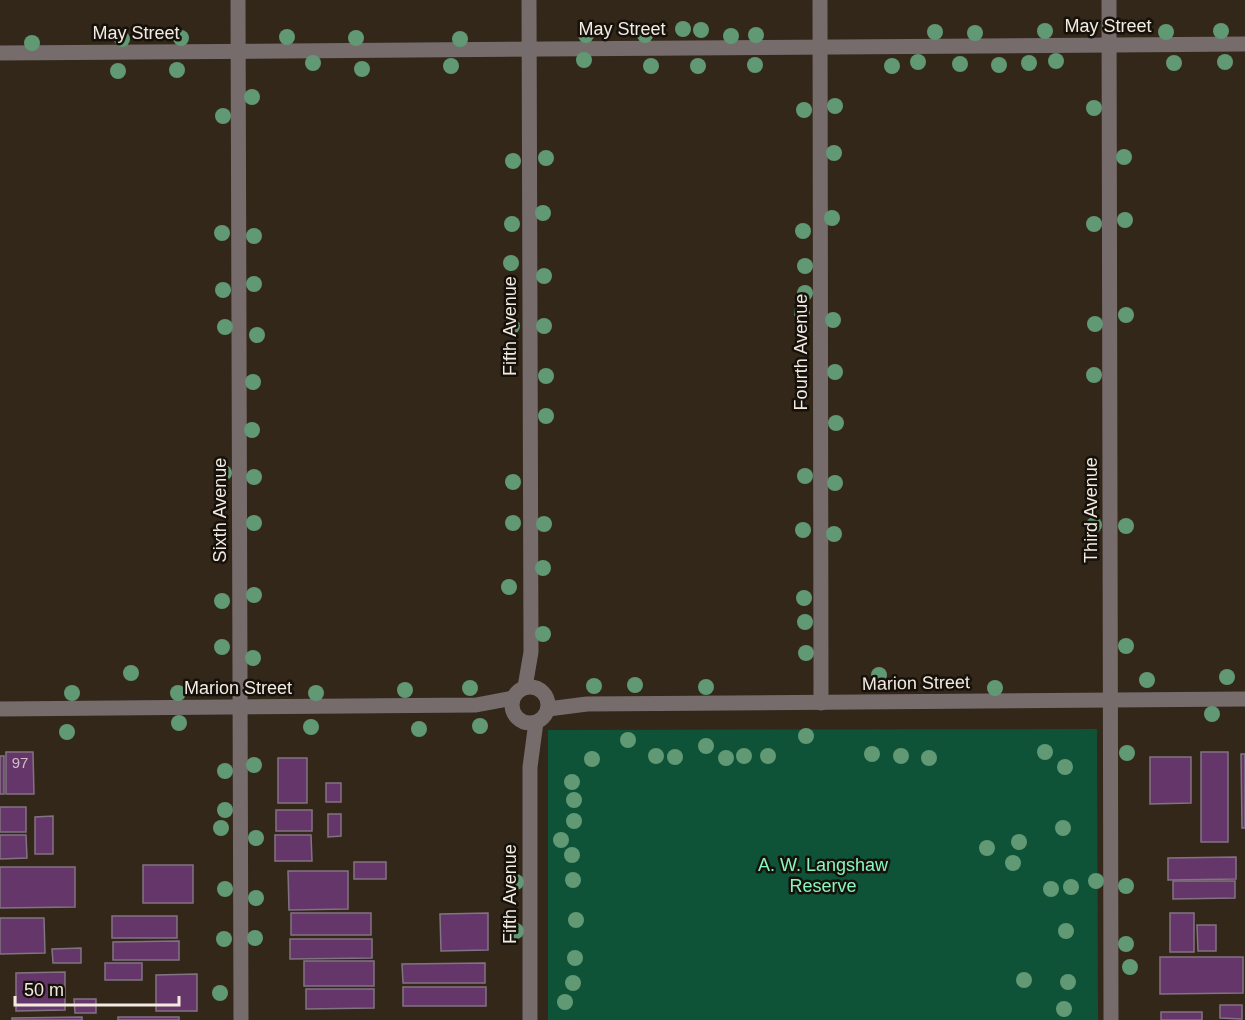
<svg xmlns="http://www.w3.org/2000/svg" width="1245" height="1020" viewBox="0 0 1245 1020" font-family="Helvetica,sans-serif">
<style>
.green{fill:#0e5338}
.building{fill:#653669;stroke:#827382;stroke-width:1.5}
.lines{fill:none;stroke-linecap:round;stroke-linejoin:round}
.minor{stroke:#776c6c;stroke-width:15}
.tree{fill:#619974}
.labels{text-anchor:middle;stroke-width:5;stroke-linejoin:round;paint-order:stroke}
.number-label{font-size:15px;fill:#d0bec4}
.street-label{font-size:18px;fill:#f3ebe2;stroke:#16110a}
.park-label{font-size:18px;fill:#87f6c0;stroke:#16110a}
</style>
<rect width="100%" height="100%" fill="#322718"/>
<polygon class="green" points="1097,729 1098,1020 548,1020 548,730"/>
<g class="building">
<polygon points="6,752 33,752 34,794 6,794"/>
<rect x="1201" y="752" width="27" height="90"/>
<polygon points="1241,754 1245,754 1245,828 1242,828"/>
<rect x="0" y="756" width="4" height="38"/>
<polygon points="1150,757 1191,757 1191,803 1150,804"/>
<rect x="278" y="758" width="29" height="45"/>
<rect x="326" y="783" width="15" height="19"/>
<rect x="0" y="807" width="26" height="25"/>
<rect x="276" y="810" width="36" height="21"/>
<polygon points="328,814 341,814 341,836 328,837"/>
<polygon points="53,816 53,854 35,854 35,817"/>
<polygon points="0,835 26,835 27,858 0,859"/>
<polygon points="275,835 311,835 312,861 275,861"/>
<polygon points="1236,857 1236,879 1168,880 1168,858"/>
<rect x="354" y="862" width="32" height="17"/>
<rect x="143" y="865" width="50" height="38"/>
<polygon points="0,867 75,867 75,907 0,908"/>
<polygon points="288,871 348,871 348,909 289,910"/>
<polygon points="1173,881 1235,881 1235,898 1173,899"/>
<rect x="291" y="913" width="80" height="22"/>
<polygon points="488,913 488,950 441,951 440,914"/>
<rect x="1170" y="913" width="24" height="39"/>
<rect x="112" y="916" width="65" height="22"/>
<polygon points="0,918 44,918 45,953 0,954"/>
<polygon points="1197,925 1216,925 1216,951 1198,951"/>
<polygon points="290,939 372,939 372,958 290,959"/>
<polygon points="179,941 179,960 113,960 113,942"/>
<polygon points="81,948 81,963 53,963 52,949"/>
<polygon points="1160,957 1243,957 1243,993 1160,994"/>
<rect x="304" y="961" width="70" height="25"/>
<rect x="105" y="963" width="37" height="17"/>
<polygon points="485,963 485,983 403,983 402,964"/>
<polygon points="65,972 65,1010 16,1011 16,973"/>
<polygon points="197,974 197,1011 156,1011 156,975"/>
<rect x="403" y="987" width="83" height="19"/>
<polygon points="306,989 374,989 374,1008 306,1009"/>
<polygon points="74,999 96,999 96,1013 75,1013"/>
<polygon points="1220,1005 1242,1005 1242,1019 1220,1018"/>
<rect x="1161" y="1012" width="41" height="8"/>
<polygon points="82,1017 82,1020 12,1020 12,1018"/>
<rect x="118" y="1017" width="61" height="3"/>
</g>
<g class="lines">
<g class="minor">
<polyline points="238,0 241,1020"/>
<polyline points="820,0 821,703"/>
<polyline points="1109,0 1111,1020"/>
<polyline points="0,53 1245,44"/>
<circle cx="530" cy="705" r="18"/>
<polyline points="525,687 531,652 529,0"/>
<polyline points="0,709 476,705 513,698"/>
<polyline points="548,709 587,704 1245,699"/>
<polyline points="530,1020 530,767 536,722"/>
</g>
</g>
<g class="tree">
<circle cx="683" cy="29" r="8"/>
<circle cx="701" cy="30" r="8"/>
<circle cx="1045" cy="31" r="8"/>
<circle cx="1221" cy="31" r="8"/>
<circle cx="935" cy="32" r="8"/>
<circle cx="1166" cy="32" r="8"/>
<circle cx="975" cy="33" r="8"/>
<circle cx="586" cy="35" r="8"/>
<circle cx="645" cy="35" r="8"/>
<circle cx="756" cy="35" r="8"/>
<circle cx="731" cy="36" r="8"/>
<circle cx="287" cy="37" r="8"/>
<circle cx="181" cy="38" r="8"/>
<circle cx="356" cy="38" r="8"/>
<circle cx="122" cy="39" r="8"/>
<circle cx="460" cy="39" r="8"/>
<circle cx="32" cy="43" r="8"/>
<circle cx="584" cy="60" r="8"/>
<circle cx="1056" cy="61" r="8"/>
<circle cx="918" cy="62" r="8"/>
<circle cx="1225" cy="62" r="8"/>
<circle cx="313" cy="63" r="8"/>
<circle cx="1029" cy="63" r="8"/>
<circle cx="1174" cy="63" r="8"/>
<circle cx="960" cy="64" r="8"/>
<circle cx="755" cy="65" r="8"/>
<circle cx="999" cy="65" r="8"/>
<circle cx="451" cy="66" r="8"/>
<circle cx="651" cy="66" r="8"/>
<circle cx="698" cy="66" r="8"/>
<circle cx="892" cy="66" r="8"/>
<circle cx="362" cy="69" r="8"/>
<circle cx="177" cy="70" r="8"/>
<circle cx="118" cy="71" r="8"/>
<circle cx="252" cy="97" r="8"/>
<circle cx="835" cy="106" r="8"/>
<circle cx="1094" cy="108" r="8"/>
<circle cx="804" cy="110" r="8"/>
<circle cx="223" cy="116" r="8"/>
<circle cx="834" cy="153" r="8"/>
<circle cx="1124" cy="157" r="8"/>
<circle cx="546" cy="158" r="8"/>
<circle cx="513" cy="161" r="8"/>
<circle cx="543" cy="213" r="8"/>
<circle cx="832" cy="218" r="8"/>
<circle cx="1125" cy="220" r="8"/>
<circle cx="512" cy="224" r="8"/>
<circle cx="1094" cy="224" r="8"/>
<circle cx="803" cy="231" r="8"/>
<circle cx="222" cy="233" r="8"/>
<circle cx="254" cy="236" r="8"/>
<circle cx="511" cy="263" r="8"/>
<circle cx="805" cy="266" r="8"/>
<circle cx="544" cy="276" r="8"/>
<circle cx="254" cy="284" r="8"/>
<circle cx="223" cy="290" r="8"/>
<circle cx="805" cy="293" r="8"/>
<circle cx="802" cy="313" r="8"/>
<circle cx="1126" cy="315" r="8"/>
<circle cx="833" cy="320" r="8"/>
<circle cx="1095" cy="324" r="8"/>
<circle cx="512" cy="326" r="8"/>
<circle cx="544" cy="326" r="8"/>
<circle cx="225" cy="327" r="8"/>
<circle cx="257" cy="335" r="8"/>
<circle cx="835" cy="372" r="8"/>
<circle cx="1094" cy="375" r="8"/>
<circle cx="546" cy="376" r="8"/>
<circle cx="253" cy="382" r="8"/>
<circle cx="546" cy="416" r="8"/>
<circle cx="836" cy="423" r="8"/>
<circle cx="252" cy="430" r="8"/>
<circle cx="224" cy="473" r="8"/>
<circle cx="805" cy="476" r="8"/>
<circle cx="254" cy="477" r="8"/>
<circle cx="513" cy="482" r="8"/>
<circle cx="835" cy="483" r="8"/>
<circle cx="254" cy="523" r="8"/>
<circle cx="513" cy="523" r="8"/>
<circle cx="544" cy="524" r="8"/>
<circle cx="1094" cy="525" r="8"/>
<circle cx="1126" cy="526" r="8"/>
<circle cx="803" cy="530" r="8"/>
<circle cx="834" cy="534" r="8"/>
<circle cx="543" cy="568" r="8"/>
<circle cx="509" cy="587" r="8"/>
<circle cx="254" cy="595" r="8"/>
<circle cx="804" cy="598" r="8"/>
<circle cx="222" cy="601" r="8"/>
<circle cx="805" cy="622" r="8"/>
<circle cx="543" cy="634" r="8"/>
<circle cx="1126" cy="646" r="8"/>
<circle cx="222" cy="647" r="8"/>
<circle cx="806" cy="653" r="8"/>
<circle cx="253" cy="658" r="8"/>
<circle cx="131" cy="673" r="8"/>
<circle cx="879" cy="675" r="8"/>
<circle cx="1227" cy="677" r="8"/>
<circle cx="1147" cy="680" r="8"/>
<circle cx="635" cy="685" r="8"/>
<circle cx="594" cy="686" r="8"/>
<circle cx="706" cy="687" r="8"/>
<circle cx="470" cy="688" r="8"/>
<circle cx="995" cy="688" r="8"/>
<circle cx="405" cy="690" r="8"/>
<circle cx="72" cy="693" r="8"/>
<circle cx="178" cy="693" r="8"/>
<circle cx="316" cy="693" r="8"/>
<circle cx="1212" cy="714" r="8"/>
<circle cx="179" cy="723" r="8"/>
<circle cx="480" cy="726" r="8"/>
<circle cx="311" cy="727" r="8"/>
<circle cx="419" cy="729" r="8"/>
<circle cx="67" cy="732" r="8"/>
<circle cx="806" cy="736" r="8"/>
<circle cx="628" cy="740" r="8"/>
<circle cx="706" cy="746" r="8"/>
<circle cx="1045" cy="752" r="8"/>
<circle cx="1127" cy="753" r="8"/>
<circle cx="872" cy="754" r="8"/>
<circle cx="656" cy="756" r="8"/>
<circle cx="744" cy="756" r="8"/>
<circle cx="768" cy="756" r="8"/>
<circle cx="901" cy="756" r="8"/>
<circle cx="675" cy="757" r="8"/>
<circle cx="726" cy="758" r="8"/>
<circle cx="929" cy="758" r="8"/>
<circle cx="592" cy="759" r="8"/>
<circle cx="254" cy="765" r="8"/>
<circle cx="1065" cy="767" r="8"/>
<circle cx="225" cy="771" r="8"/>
<circle cx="572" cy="782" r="8"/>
<circle cx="574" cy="800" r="8"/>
<circle cx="225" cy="810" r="8"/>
<circle cx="574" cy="821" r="8"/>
<circle cx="221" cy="828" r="8"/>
<circle cx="1063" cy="828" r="8"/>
<circle cx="256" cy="838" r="8"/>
<circle cx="561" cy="840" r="8"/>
<circle cx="1019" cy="842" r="8"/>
<circle cx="987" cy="848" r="8"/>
<circle cx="572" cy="855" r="8"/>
<circle cx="1013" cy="863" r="8"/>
<circle cx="573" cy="880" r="8"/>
<circle cx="1096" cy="881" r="8"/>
<circle cx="516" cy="882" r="8"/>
<circle cx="1126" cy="886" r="8"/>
<circle cx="1071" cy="887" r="8"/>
<circle cx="225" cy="889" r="8"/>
<circle cx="1051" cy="889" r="8"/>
<circle cx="256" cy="898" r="8"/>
<circle cx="576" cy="920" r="8"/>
<circle cx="516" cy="931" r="8"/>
<circle cx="1066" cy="931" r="8"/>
<circle cx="255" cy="938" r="8"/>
<circle cx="224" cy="939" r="8"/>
<circle cx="1126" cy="944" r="8"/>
<circle cx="575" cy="958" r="8"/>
<circle cx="1130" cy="967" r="8"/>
<circle cx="1024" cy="980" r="8"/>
<circle cx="1068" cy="982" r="8"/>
<circle cx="573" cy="983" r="8"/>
<circle cx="220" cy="993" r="8"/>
<circle cx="565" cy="1002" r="8"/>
<circle cx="1064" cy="1009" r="8"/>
</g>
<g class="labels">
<g class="number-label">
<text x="20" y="768">97</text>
</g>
<g class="street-label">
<text x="1108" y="32">May Street</text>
<text x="622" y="35">May Street</text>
<text x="136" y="39">May Street</text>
<text transform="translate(510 326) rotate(-90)" y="6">Fifth Avenue</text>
<text transform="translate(801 352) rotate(-90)" y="6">Fourth Avenue</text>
<text transform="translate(220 510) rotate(-90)" y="6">Sixth Avenue</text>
<text transform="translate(1091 510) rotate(-90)" y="6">Third Avenue</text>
<text transform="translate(916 683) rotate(-1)" y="6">Marion Street</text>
<text x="238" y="694">Marion Street</text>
<text transform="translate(510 894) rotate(-90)" y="6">Fifth Avenue</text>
</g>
<g class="park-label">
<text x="823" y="871">A. W. Langshaw<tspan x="823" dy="21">Reserve</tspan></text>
</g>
</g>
<path d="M15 996v9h164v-9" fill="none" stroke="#f3ebe2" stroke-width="3"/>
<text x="24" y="996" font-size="18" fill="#f3ebe2" stroke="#16110a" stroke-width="4.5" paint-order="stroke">50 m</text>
</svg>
